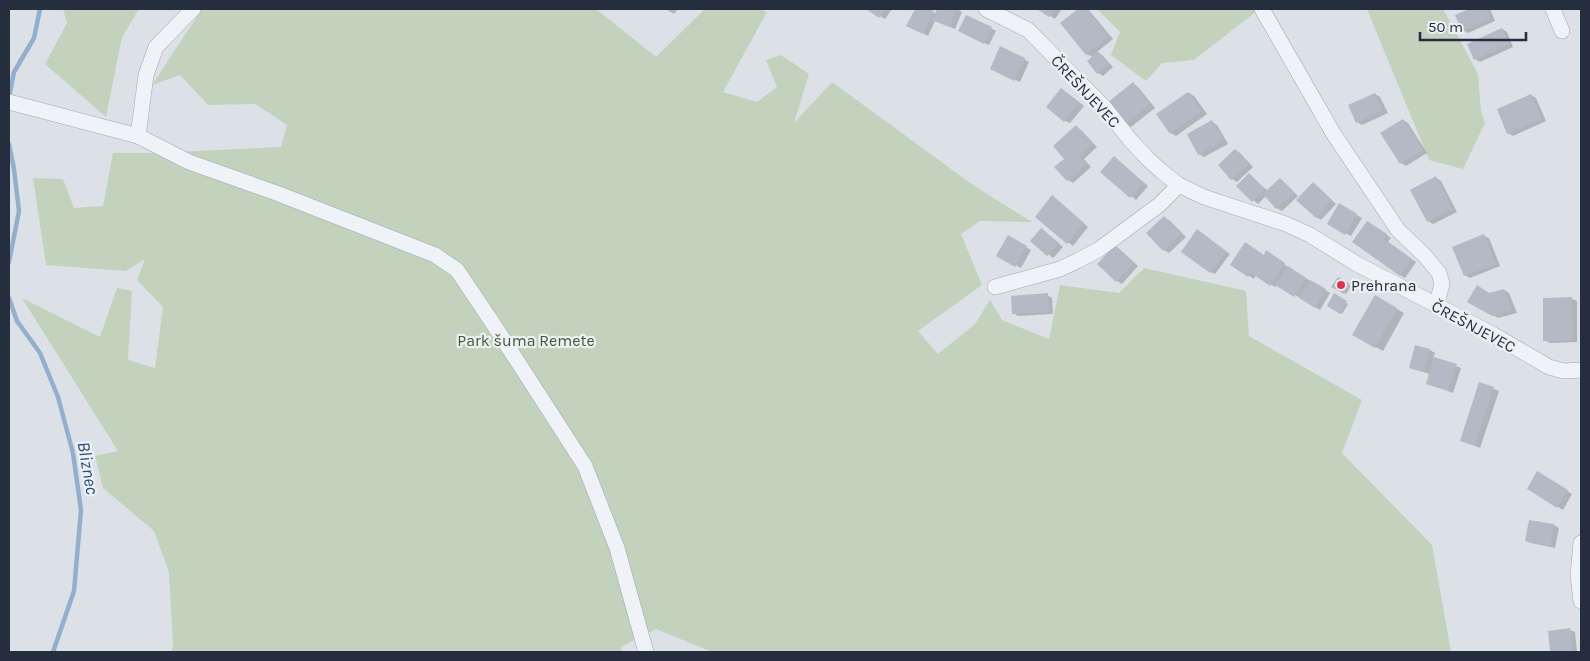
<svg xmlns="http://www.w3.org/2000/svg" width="1590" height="661" viewBox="0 0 1590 661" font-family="Karla,sans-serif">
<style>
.green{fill:#c2d2bc}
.shadow{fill:#0003}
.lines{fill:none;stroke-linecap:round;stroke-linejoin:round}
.stream{stroke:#93afcc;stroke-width:4.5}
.building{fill:#b3bac5}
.minor-casing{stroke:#a1a8b2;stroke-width:16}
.minor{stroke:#eff2f6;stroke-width:15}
.poi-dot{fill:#da344e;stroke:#ecf0f5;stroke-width:2}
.labels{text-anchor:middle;stroke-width:4.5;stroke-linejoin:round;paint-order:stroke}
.street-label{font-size:16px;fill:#252e3f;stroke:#ecf0f5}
.poi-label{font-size:16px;fill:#252e3f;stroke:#ecf0f5;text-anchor:start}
.park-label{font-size:16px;fill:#395c31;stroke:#ecf0f5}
.water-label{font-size:18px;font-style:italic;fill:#2b4d77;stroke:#ecf0f5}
</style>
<rect width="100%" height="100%" fill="#dce1e8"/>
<g class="green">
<polygon points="63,9 139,9 122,37 106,117 45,64 67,23"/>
<polygon points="202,9 596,9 656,57 705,9 759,9 767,12 723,92 757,102 777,87 766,60 781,55 809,74 794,123 832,82 973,185 1032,222 980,221 961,234 982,285 918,331 938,354 975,324 990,300 1002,320 1049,339 1060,285 1119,293 1144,268 1246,291 1249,336 1362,400 1342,453 1432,545 1451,652 712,652 656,629 621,647 622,652 171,652 173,646 169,572 154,531 103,488 95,456 118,451 22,298 100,337 117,288 132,291 128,360 155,368 163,307 137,280 145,259 126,271 46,265 33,178 63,179 74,208 103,206 113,153 154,153 281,147 287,125 255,104 208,105 180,75 152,85"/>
<polygon points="1097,9 1257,9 1258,10 1194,60 1162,63 1146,81 1111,55 1120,32"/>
<polygon points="1367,9 1443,9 1478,74 1481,111 1485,123 1463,169 1429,160"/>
</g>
<g class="shadow">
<polygon points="666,9 678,9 674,14"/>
<polygon points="868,9 892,9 885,19"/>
<polygon points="916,9 926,9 936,14 938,9 957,9 962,12 955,29 935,21 928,36 908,25"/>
<polygon points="1039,9 1062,9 1055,19"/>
<polygon points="1080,9 1088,9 1113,39 1097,52 1103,56 1113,67 1103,76 1098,73 1093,57 1086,54 1062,24"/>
<polygon points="1472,9 1490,9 1495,21 1468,33 1463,30 1457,16"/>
<polygon points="967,16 996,31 989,45 965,33"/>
<polygon points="1502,29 1507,32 1513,47 1480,62 1475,59"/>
<polygon points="1024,59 1029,62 1020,82 996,71"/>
<polygon points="1133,84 1138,87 1155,108 1131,127 1126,124"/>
<polygon points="1067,93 1084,106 1070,123 1065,121"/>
<polygon points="1189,93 1194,96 1207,114 1176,136 1171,133"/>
<polygon points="1375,94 1380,97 1388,113 1362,125 1357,122"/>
<polygon points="1531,95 1536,98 1546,121 1513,136 1508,133"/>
<polygon points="1403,120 1408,123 1427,153 1406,166 1401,163 1382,134"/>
<polygon points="1212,122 1217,125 1228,144 1204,157 1199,154"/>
<polygon points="1076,127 1081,130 1097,147 1084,159 1091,167 1073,183 1068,180 1056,168 1066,159"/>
<polygon points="1235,150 1240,153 1253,167 1237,182 1232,179 1219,165"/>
<polygon points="1114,158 1148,186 1136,200 1102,171"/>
<polygon points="1249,175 1268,191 1280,180 1285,183 1298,196 1282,211 1277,208 1266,196 1258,204 1238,186"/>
<polygon points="1436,178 1441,181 1457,212 1433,224 1428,221 1412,191"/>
<polygon points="1313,184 1336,204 1321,220 1316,217"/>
<polygon points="1057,200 1088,227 1073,246 1036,217"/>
<polygon points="1339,205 1362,218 1351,236 1328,223"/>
<polygon points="1165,218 1170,221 1186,237 1169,253 1164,250 1148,233"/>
<polygon points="1373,225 1391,238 1388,242 1416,262 1405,278 1400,275"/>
<polygon points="1042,229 1063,247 1053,258 1032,241"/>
<polygon points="1202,234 1230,254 1215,274 1210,272"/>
<polygon points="1484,236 1489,238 1500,266 1470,278 1465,275"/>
<polygon points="1008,237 1031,250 1021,268 998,255"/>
<polygon points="1116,246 1138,266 1122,284 1117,281"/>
<polygon points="1272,255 1288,267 1330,293 1320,310 1277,284 1275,287 1256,275 1254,279 1232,265"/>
<polygon points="1338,278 1351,286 1346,294 1333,286"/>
<polygon points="1504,290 1509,293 1517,313 1498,318 1469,301"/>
<polygon points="1047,295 1052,298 1053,314 1018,316 1013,313"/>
<polygon points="1334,295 1348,304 1342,314 1328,305"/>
<polygon points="1375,297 1404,313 1383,351 1354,335"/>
<polygon points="1572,299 1577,301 1577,342 1550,343 1545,340"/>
<polygon points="1430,350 1435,353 1433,358 1461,368 1453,393 1427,383 1430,374 1410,368"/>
<polygon points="1480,384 1499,391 1480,448 1461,440"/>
<polygon points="1538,473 1572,494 1563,510 1528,488"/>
<polygon points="1554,525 1559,528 1555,548 1531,543 1526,541"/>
<polygon points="1570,630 1575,632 1577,652 1551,651 1549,632"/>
</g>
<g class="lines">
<g class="stream">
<polyline points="9,97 14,72 34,38 40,9"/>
<polyline points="9,144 14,169 19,211 9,262"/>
<polyline points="9,298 17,321 40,353 58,397 73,453 81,510 74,591 53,652"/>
</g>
</g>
<g class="building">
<polygon points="866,9 885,9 879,18"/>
<polygon points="915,9 929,9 934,11 923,34 906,26"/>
<polygon points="937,9 957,9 950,27 932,20"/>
<polygon points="1037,9 1055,9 1049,17"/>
<polygon points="1078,9 1087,9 1109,36 1086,55 1060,23"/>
<polygon points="1469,9 1487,9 1491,18 1462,31 1455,15"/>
<polygon points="966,15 992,27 984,44 958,31"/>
<polygon points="1502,28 1509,44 1474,60 1467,44"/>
<polygon points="1000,46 1025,58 1014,81 990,69"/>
<polygon points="1098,51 1109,64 1097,74 1087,61"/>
<polygon points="1133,82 1150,104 1125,125 1107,103"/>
<polygon points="1061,88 1079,102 1064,122 1046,107"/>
<polygon points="1188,92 1202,111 1170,134 1156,114"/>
<polygon points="1375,93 1383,110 1356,123 1348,105"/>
<polygon points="1531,94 1542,119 1507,134 1497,109"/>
<polygon points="1403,119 1423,150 1400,164 1380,133"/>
<polygon points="1212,120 1224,141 1198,155 1187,134"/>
<polygon points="1076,125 1093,144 1079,156 1087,164 1067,181 1054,167 1064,159 1053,146"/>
<polygon points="1235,149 1249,164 1231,180 1218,165"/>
<polygon points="1114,156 1144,183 1130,198 1100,172"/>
<polygon points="1249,173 1265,189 1252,202 1236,186"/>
<polygon points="1436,176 1453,209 1427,222 1410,190"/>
<polygon points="1280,178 1294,193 1276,209 1263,194"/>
<polygon points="1313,182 1332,200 1316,218 1296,200"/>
<polygon points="1052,195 1084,223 1067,244 1035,217"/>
<polygon points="1339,203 1357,214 1345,235 1327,224"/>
<polygon points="1164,216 1181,234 1163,251 1146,233"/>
<polygon points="1367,221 1387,234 1384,239 1412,259 1400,276 1352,242"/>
<polygon points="1041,228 1059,243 1047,256 1030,241"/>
<polygon points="1197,229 1226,251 1210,273 1181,252"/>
<polygon points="1484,234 1496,264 1464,276 1452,247"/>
<polygon points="1008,235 1027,246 1015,267 996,256"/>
<polygon points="1245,242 1264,255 1266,250 1285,263 1270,286 1251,273 1248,277 1230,265"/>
<polygon points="1115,245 1134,263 1116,282 1097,264"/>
<polygon points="1288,266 1306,278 1294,297 1275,285"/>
<polygon points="1338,277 1350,284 1344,294 1331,287"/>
<polygon points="1310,280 1326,289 1315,308 1299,298"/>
<polygon points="1477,285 1489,293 1504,289 1512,310 1492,316 1467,302"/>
<polygon points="1048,293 1049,312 1012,314 1011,296"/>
<polygon points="1334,293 1347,301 1340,314 1327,306"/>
<polygon points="1375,295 1397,308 1375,348 1352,335"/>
<polygon points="1572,297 1573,340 1543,341 1543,298"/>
<polygon points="1415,345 1430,349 1424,372 1409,368"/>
<polygon points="1434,357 1457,364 1448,391 1426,384"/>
<polygon points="1479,382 1494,387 1475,446 1460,441"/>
<polygon points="1537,471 1568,490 1557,508 1527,489"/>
<polygon points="1529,520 1554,524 1550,546 1525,541"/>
<polygon points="1570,628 1573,650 1550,652 1548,631"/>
</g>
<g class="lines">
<defs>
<g id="minor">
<polyline points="986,9 1028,30 1104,107 1131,141 1148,159 1161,171 1179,185 1204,197 1286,224 1310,235 1357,264 1494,335 1549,367 1564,371 1581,370"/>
<polyline points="1262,9 1333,133 1398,230 1425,256 1439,273 1442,284 1436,306"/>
<polyline points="1553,9 1562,31"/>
<polyline points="9,102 138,136 189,162 279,194 435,255 457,270 492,322 585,466 617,548 646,652"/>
<polyline points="138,136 146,75 156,47 193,9"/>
<polyline points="995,287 1060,269 1079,260 1098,250 1159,205 1179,185"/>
<polyline points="1581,543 1578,575 1581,601"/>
</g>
</defs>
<use href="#minor" class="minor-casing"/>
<use href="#minor" class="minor"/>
</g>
<circle class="poi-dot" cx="1341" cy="285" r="5"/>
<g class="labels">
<g class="street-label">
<text transform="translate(1086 91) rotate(47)" y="6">ČREŠNJEVEC</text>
<text transform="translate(1474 326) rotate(28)" y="6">ČREŠNJEVEC</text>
</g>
<g class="poi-label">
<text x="1351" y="291">Prehrana</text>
</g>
<g class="park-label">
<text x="526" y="346">Park šuma Remete</text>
</g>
<g class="water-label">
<text transform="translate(88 468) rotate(80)" y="6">Bliznec</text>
</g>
</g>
<rect width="1590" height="661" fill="none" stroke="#252e3f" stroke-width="20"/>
<path d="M1420 32v8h106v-8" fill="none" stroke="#252e3f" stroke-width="2.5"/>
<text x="1428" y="32" font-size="15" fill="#252e3f" stroke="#ecf0f5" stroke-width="4" paint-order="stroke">50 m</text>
</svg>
